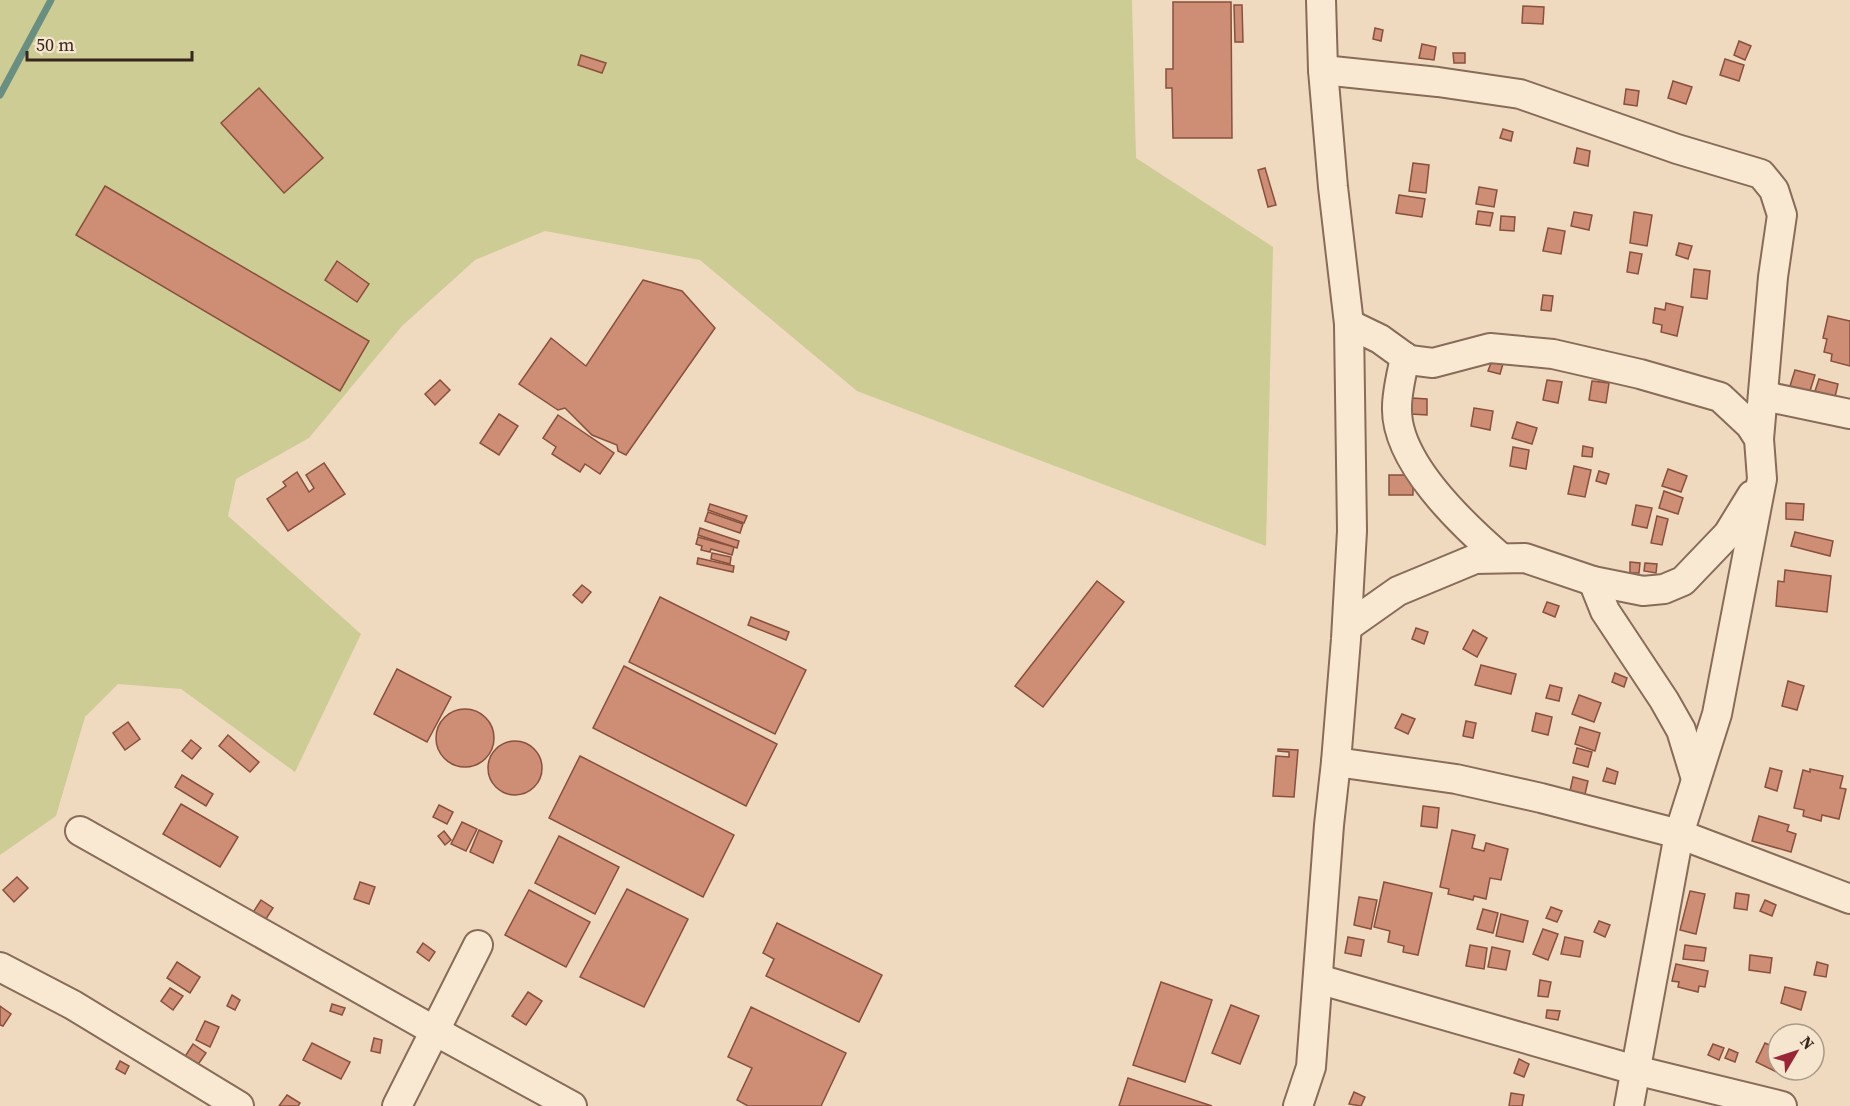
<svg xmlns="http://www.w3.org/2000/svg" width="1850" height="1106" viewBox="0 0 1850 1106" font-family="'Source Serif 4',serif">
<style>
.green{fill:#cdcc94}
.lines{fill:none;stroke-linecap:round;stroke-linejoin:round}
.stream{stroke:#6a8f81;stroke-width:7}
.building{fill:#ce8e75;stroke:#88503d;stroke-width:1.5}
.minor-casing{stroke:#886b58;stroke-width:32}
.minor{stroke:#f9e9d3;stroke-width:28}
</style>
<rect width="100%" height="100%" fill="#efdac0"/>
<polygon class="green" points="0,0 1132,0 1136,158 1273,247 1266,546 857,391 700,260 545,231 475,260 402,326 309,438 236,479 228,516 361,634 295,772 181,689 118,684 85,717 56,816 0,855"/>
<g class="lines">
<polyline class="stream" points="0,95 51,0"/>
</g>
<g class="building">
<polygon points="1173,2 1231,2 1232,138 1173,138 1172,88 1166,88 1166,69 1173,69"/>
<polygon points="1234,5 1242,5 1243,42 1235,42"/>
<polygon points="1523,6 1544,7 1543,24 1522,23"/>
<polygon points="1375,28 1383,30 1381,41 1373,39"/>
<polygon points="1739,41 1751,46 1745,60 1734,55"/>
<polygon points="1422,44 1436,47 1434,60 1419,58"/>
<polygon points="1453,53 1465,53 1465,63 1454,63"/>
<polygon points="581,55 606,63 602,73 578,65"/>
<polygon points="1725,59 1744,65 1739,81 1720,75"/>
<polygon points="1673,81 1692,87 1686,104 1668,98"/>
<polygon points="259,88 323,158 284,193 221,123"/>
<polygon points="1626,89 1639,91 1637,106 1624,104"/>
<polygon points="1503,129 1513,132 1511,141 1500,138"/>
<polygon points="1577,148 1590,151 1588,166 1574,163"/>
<polygon points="1413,163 1429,165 1426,193 1409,191"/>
<polygon points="1265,168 1276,205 1268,207 1258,170"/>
<polygon points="105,186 369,341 340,391 76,235"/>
<polygon points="1479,187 1497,190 1494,207 1476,204"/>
<polygon points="1399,195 1425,199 1422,217 1396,213"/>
<polygon points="1478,211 1493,213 1490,226 1476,224"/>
<polygon points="1574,212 1592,215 1589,230 1571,226"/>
<polygon points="1634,212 1652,215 1647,246 1630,243"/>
<polygon points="1501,216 1515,217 1514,231 1500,230"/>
<polygon points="1548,228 1565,231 1561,254 1543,251"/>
<polygon points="1679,243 1692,246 1688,259 1676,255"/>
<polygon points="1630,252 1642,254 1638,274 1627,272"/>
<polygon points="337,261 369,284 357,302 325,280"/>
<polygon points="1694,269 1710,271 1707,299 1691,297"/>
<polygon points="643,280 682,291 715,328 626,455 618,451 617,445 592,435 565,408 558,410 519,384 551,338 586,366"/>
<polygon points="1543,295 1553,296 1551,311 1541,310"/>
<polygon points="1666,303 1683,307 1677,336 1661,332 1662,325 1653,323 1655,308 1665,310"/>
<polygon points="1828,316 1850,321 1850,366 1831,361 1832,354 1824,352 1827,339 1823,338"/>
<polygon points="1492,360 1503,364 1500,374 1488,371"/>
<polygon points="1795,370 1815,375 1810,391 1790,386"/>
<polygon points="1819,379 1838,384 1835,397 1815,391"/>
<polygon points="440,380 450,390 435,405 425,394"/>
<polygon points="1547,380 1562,382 1558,403 1543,400"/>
<polygon points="1592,381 1609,383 1606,403 1589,400"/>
<polygon points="1412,398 1427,399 1427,415 1411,414"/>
<polygon points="1474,408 1493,411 1490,430 1471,426"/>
<polygon points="499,414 518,426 499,455 480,443"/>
<polygon points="558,415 614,453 600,474 585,464 580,472 552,454 556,447 543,438"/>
<polygon points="1517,422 1537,428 1532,444 1512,438"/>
<polygon points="1583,446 1593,448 1592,457 1582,456"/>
<polygon points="1513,447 1529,450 1526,469 1510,466"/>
<polygon points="324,463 345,494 288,531 267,499 286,486 283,482 297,472 309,492 314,488 306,475"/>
<polygon points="1574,466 1591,470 1585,497 1568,494"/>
<polygon points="1668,469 1687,476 1681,492 1662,486"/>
<polygon points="1599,471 1609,474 1606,484 1596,481"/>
<rect x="1389" y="475" width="24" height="20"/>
<polygon points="1664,491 1683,498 1678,514 1659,508"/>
<polygon points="1786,503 1804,504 1803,520 1786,519"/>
<polygon points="710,504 747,516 744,523 708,510"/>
<polygon points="1636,505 1652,508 1647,528 1632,525"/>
<polygon points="708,512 743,524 740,533 705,521"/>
<polygon points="1657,516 1668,519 1662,545 1651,543"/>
<polygon points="700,528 739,541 737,548 698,535"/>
<polygon points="1795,532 1833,541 1830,556 1791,546"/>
<polygon points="698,537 734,547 732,555 711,549 710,552 701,550 702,546 696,544"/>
<polygon points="712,553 731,557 730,564 711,559"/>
<polygon points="698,558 734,566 733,572 697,564"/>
<polygon points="1630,562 1640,563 1639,573 1630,573"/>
<polygon points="1645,563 1657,564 1656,573 1644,571"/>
<polygon points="1785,570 1831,576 1827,612 1776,606 1778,581 1784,582"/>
<polygon points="1097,581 1124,602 1043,707 1015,686"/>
<polygon points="582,585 591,592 582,603 573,595"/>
<polygon points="660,597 806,670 775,734 629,662"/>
<polygon points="1547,602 1559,606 1555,617 1543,612"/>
<polygon points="751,617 789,632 786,640 748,625"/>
<polygon points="1416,628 1428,632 1424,644 1412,639"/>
<polygon points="1473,630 1487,638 1477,657 1463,649"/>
<polygon points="1481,665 1516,674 1511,694 1475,685"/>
<polygon points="624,666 777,744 746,806 593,728"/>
<polygon points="397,669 451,697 427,742 374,714"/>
<polygon points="1615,673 1627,678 1624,687 1612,682"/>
<polygon points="1788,681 1804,686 1797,710 1782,706"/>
<polygon points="1550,685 1562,688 1559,701 1546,698"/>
<polygon points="1579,695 1601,703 1594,722 1572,714"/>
<circle cx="465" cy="738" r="29"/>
<polygon points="1536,713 1552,717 1548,735 1532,731"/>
<polygon points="1402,714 1415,719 1408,734 1395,728"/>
<polygon points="1466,721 1476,723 1473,738 1463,736"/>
<polygon points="128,722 140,739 125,750 113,733"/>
<polygon points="1580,727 1600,733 1595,751 1575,744"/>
<polygon points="228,735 259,762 250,772 219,746"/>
<polygon points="191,740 201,748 192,759 182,751"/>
<circle cx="515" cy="768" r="27"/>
<polygon points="1577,748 1592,752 1588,767 1573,763"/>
<polygon points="1278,749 1298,750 1294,797 1273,796 1276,756 1289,757 1289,752 1278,751"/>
<polygon points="580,756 734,835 703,897 549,818"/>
<polygon points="1607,768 1618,772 1615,784 1603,781"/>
<polygon points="1770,768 1782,771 1777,791 1765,787"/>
<polygon points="1810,769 1843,776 1840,788 1846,789 1839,819 1822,815 1821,821 1803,816 1804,810 1794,808 1803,770 1810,772"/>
<polygon points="182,775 213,794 206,806 175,787"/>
<polygon points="1573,777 1588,781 1585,794 1570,791"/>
<polygon points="181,804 238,837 220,867 163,834"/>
<polygon points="439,805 453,812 447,824 433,817"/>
<polygon points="1423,806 1439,808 1437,828 1421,826"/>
<polygon points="1759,816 1789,825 1787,831 1796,834 1791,852 1752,841"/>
<polygon points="462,822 477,829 466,851 451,844"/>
<polygon points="479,830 502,841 493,863 470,852"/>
<polygon points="1452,830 1475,835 1472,848 1484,851 1486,843 1508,849 1501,880 1490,878 1486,899 1474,896 1473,900 1448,894 1449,889 1440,887"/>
<polygon points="444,831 451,840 445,845 438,836"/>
<polygon points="559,836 619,867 595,914 535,883"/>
<polygon points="17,877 28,888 14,902 3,890"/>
<polygon points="360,882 375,887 369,904 354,899"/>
<polygon points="1384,882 1432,893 1418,955 1403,952 1404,946 1388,942 1390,931 1374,927"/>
<polygon points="627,889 688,919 644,1007 580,977"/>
<polygon points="529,890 590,922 566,967 505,935"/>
<polygon points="1690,891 1705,894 1696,934 1680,930"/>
<polygon points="1736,893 1749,895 1747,910 1734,908"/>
<polygon points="1359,897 1377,900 1371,929 1354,925"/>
<polygon points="261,900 273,908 264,922 252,914"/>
<polygon points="1765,900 1776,905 1772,916 1760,911"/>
<polygon points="1551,907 1562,911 1557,922 1546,918"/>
<polygon points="1483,909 1498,913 1493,933 1477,929"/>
<polygon points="1501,914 1528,921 1523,942 1496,936"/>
<polygon points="1599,921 1610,925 1605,937 1594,932"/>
<polygon points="777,923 882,975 859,1022 766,976 774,959 763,953"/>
<polygon points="1543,929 1558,934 1548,960 1533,954"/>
<polygon points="1348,937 1364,940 1361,956 1345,953"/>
<polygon points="1565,937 1583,941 1580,957 1561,954"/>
<polygon points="423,943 435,952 429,961 417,952"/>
<polygon points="1470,945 1487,948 1484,969 1466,966"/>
<polygon points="1685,945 1706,948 1704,961 1683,959"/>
<polygon points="1492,947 1510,951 1506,970 1488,967"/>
<polygon points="1750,955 1772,958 1770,973 1749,970"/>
<polygon points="177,962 200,977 190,993 167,978"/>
<polygon points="1817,962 1828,965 1826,977 1814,975"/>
<polygon points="1676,964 1708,971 1705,987 1699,986 1698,992 1678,987 1679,982 1672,981"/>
<polygon points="1540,980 1551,982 1548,997 1538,996"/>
<polygon points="1161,982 1212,1000 1185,1082 1133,1065"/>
<polygon points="1785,987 1806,992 1801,1010 1781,1003"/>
<polygon points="170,988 183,996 173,1010 161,1001"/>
<polygon points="528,992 542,1001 526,1025 512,1016"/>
<polygon points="232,995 240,1000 235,1010 227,1006"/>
<polygon points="332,1004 345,1008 342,1015 330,1011"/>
<polygon points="1231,1005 1259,1016 1240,1064 1212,1053"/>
<polygon points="0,1006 11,1014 3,1026 0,1025"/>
<polygon points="751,1007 846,1053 821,1106 748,1106 737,1100 752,1068 728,1057"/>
<polygon points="1547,1010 1560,1011 1558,1020 1546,1018"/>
<polygon points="205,1021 219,1027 210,1047 196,1040"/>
<polygon points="374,1038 382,1040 380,1053 371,1051"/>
<polygon points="312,1043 350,1062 341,1079 303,1060"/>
<polygon points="1765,1043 1776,1048 1778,1043 1778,1070 1786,1070 1783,1075 1756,1062"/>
<polygon points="193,1044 206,1053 197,1066 184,1058"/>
<polygon points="1713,1044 1724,1048 1719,1060 1708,1055"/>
<polygon points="1729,1049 1738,1053 1735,1062 1725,1058"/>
<polygon points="1519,1059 1529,1064 1524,1077 1514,1073"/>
<polygon points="120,1061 129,1066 125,1074 116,1069"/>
<polygon points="1128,1078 1212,1106 1119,1106"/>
<polygon points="1354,1092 1365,1097 1361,1106 1349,1104"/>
<polygon points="1511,1093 1524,1095 1522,1106 1509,1106"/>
<polygon points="287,1095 300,1103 298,1106 279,1106"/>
</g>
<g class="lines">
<defs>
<g id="minor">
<polyline points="1323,70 1438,82 1520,94 1677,149 1761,174 1774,190 1782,215 1773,277 1759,439"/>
<polyline points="1349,324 1380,339 1409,360 1433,363 1490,348 1553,354 1640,374 1720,397 1750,425 1759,439 1762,479 1717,714 1679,834 1629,1106"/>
<path d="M1405,357C1402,373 1397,391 1397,407C1395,461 1462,524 1500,557"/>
<polyline points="1764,396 1850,414"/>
<polyline points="1593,581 1605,611 1664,700 1681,730 1696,779"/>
<polyline points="1347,627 1398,591 1475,559 1525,558 1593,581 1643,591 1664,589 1683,581 1728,534 1752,495"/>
<polyline points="1336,762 1456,779 1541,798 1679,834 1850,899"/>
<polyline points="80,831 435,1031 572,1106"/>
<polyline points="0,967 73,1005 239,1106"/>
<polyline points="1318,979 1635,1070 1782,1106"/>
<polyline points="397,1106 478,945"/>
<polyline points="1298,1106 1311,1067 1329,825 1336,762 1346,639 1352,531 1349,324 1333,187 1323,70 1321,0"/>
</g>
</defs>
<use href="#minor" class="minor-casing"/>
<use href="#minor" class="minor"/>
</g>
<g transform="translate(1796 1052) rotate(51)"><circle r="28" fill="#f6e6d0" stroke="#aa9988" stroke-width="1.5"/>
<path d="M0-4.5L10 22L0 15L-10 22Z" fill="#992637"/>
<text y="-9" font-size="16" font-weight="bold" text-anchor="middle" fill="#37261c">N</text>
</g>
<path d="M27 51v9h165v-9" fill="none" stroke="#37261c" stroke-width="3"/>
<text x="36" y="51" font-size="18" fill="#37261c" stroke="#f6e6d0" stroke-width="4.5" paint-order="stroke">50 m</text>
</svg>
